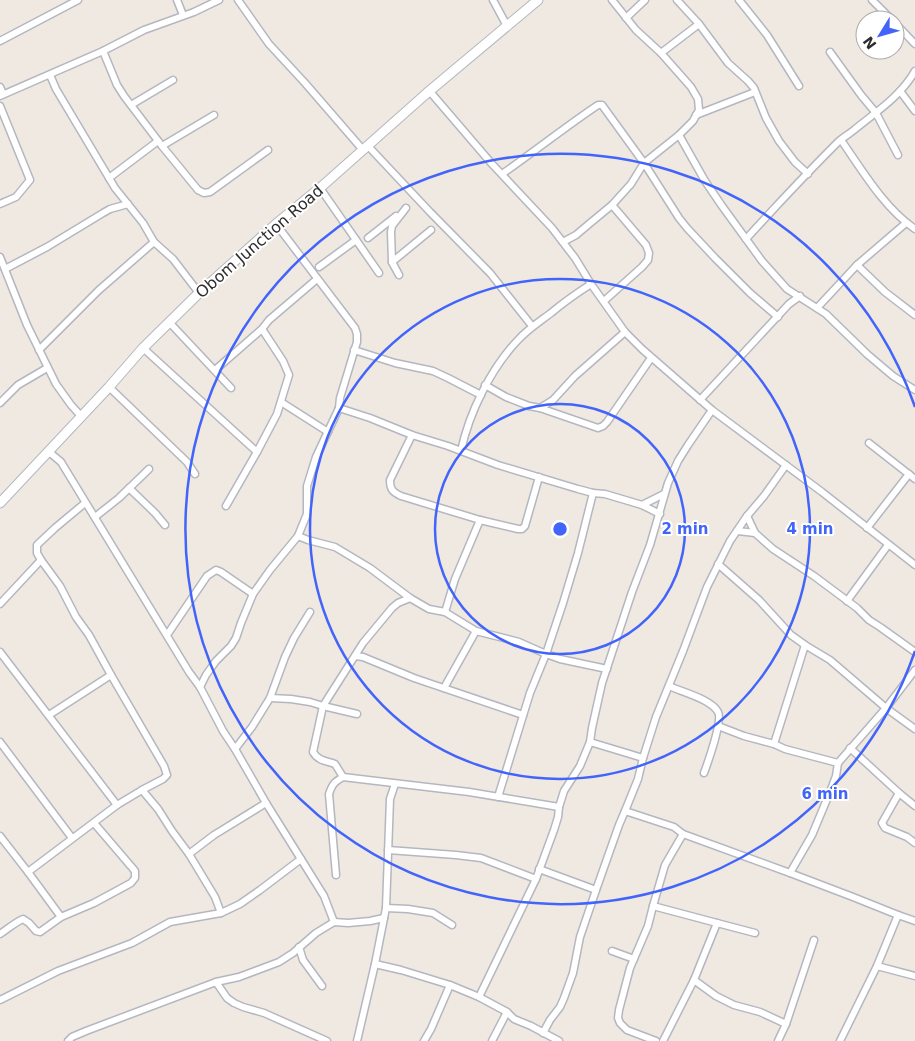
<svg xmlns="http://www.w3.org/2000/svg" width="915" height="1041" viewBox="0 0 915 1041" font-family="'DejaVu Sans',sans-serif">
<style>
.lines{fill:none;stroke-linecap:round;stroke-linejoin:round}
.minor-casing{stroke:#b4b7c1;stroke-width:9}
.secondary-casing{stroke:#b4b7c1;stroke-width:11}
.minor{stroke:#fff;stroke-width:6}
.secondary{stroke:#fff;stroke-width:9}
.ring{fill:none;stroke:#4264fb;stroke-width:2.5}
.labels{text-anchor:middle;stroke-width:4;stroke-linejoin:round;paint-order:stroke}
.street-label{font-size:16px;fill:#2e2e2e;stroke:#fff}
.centre{fill:#4264fb;stroke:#fff;stroke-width:2.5}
.ring-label{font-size:15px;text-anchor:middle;font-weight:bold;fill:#4264fb;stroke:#fff;stroke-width:4;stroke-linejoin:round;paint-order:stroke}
</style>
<rect width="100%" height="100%" fill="#efe9e1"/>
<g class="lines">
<defs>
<g id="minor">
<polyline points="177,0 183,15"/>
<polyline points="238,0 269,44 305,83 363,150"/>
<polyline points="493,0 507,26"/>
<polyline points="677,0 699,24 728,63 748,81 754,88 766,118 779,141 795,162 808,174"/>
<polyline points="739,0 767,35 799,86"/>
<polyline points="872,0 892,20"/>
<polyline points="626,18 645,0"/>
<polyline points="895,23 915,44"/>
<polyline points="0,41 78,0"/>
<polyline points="103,51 117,85 124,96 162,146 198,190 204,193 210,192 268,150"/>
<polyline points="830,52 861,95 876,113 898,155"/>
<polyline points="661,53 699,24"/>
<polyline points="50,75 56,89 115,188 143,223 154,242 173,259 199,293"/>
<polyline points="0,87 3,94"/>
<polyline points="900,91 915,111"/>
<polyline points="427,93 432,94 492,164 552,228 575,258 591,284 625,332 642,349 712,410 822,492 915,565"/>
<polyline points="0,96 103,51 144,30 194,12 219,0"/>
<polyline points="131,105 173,80"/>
<polyline points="0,106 30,180 16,197 0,204"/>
<polyline points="696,115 755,92"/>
<polyline points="679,135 705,181 722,206 762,261 787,289 826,314 867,354 893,376 915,390"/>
<path d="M841,140C862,170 884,208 915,229"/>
<polyline points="162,146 214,115"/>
<polyline points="368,146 430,212 490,273 532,326"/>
<path d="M502,174C534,152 565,127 598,105H602L644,163L679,218L687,228L715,258L750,293L778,317"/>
<polyline points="109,178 158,141"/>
<polyline points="320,188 379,273"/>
<polyline points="368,238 396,216"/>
<path d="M746,239C776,206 807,173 839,141C844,137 849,134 854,130C876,112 901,96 915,71"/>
<polyline points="563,242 576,235 589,224 612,205 631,184 644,163 679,135 693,121 699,110 698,99 691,87 661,53 636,30 612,0"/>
<polyline points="0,257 27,325 56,384 71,405 81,416"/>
<polyline points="392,262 431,230"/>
<polyline points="857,265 885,292 915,315"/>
<polyline points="319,267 356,240"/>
<polyline points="5,269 47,247 103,213 110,209 128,204"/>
<polyline points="399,275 392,262 391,232 392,226 406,208"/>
<polyline points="604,301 642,267 648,260 649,253 646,245 612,205"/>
<polyline points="817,308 857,265 906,223"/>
<polyline points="169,322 231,388"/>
<polyline points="143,348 257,452"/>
<polyline points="39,350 99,290 154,242"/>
<polyline points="354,350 395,363 433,371 448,378 481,395"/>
<polyline points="215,370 262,329"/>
<polyline points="485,385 506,397 529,406 540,408 598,428 603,426 607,422 651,358"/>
<polyline points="109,387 187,462 195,474"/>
<polyline points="700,400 789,304 800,296"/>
<polyline points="281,402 328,432"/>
<polyline points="0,403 18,385 47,368"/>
<polyline points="339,408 370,418 412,435 448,446 498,465 578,489 593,493 605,494 642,505 660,514"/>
<polyline points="540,408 553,400 575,376 625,332"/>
<path d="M412,435L390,480C390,490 393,492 401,496L480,520L518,529H522L525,526L539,477"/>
<polyline points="869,443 915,479"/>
<polyline points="48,451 61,462 189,672 200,687 223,731 235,749 266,803 324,896 334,922"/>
<path d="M461,451C469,413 491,368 518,340C528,329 539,322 551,313C564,302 577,293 591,284"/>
<polyline points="129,488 155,513 165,525"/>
<polyline points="642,505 664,494"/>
<polyline points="226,506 257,452 277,414 289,375 283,361 262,329 269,320 317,279"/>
<polyline points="747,516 755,533 773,549 814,576 857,608 869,620 880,627 915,652"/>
<polyline points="95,517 119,498 149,469"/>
<polyline points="867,528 909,474"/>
<polyline points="738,531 755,533"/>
<polyline points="298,536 308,540 335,547 370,568 410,598 429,609 445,612 476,631 519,642 546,654 560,659 607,669"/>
<polyline points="847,601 888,545"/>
<polyline points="0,604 41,560"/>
<polyline points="445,612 455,579 480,520"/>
<polyline points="167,635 207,576 216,570 221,572 253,594"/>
<polyline points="0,652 117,805"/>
<polyline points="355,656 363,657 414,678 523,715"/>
<polyline points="915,670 886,708 915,729"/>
<path d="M669,686C682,692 711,699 718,712C723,720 708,762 704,773"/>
<polyline points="200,687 206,675 216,661 231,646 236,638 241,623 253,594 270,570 298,536 307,514 307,486 316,457 339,408 340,398 357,342 357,334 355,328 276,224"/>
<polyline points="444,688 476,631"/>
<polyline points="270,698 291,699 310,702 323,706 357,714"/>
<polyline points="49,715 111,675"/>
<polyline points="718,726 744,736 774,744 785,749 819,758 838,763"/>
<polyline points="0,742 72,838"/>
<polyline points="590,742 643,758"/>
<polyline points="774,744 805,645"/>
<polyline points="850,748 899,793 915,806"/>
<polyline points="235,749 252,727 270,698 285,657 294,638 310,612"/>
<path d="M343,777L335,764C327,761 318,761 313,752L323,706L363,643L392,608L398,603L410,598"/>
<polyline points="142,790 158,809 172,831 189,854 215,897 221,913"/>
<polyline points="899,793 882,823 885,828 907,837 915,843"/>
<polyline points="498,797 530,693 546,654 563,603 578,553 593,493"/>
<polyline points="625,811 638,779 643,758 656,717 683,651 707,587 730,541 747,516 764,496 786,465"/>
<polyline points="0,836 28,872 61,917"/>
<polyline points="388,850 456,855 481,858 536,879"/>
<polyline points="189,854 214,835 266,803"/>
<polyline points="539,869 596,890"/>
<polyline points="28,872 117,805 142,790 163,779 167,775 164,766 111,675 89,635 76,617 60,586 41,560 37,553 37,545 55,528 85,503"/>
<polyline points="790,873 853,897 898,915"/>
<path d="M336,875L329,794C332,785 334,782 343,777L469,792L559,807"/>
<polyline points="653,906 717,923 694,980 663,1041"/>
<polyline points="386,908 408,909 433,913 452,925"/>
<polyline points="717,923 755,933"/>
<path d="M0,934C8,929 14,923 23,919L29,923L36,931L40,932L61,917L94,903L131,883L135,878V871L94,823"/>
<polyline points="299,947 303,960 322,986"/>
<polyline points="612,951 634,959"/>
<polyline points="375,964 401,970 450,985 479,997 507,1012 514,1019 531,1026 559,1041"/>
<polyline points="877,966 915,976"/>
<polyline points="694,980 716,996 734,1005 760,1012 786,1024"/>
<polyline points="216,982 227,998 234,1003 243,1007 264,1013 327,1041"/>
<polyline points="479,997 536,879 554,830 558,817 559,807 564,791 580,766 590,742 592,728 602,683 632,592 650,545 668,483 678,461 688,445 712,410"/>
<polyline points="0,1000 58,971 132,943 170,922 221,913 240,904 260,890 301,859"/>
<polyline points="543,1033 550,1020 560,1007 564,998 573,973 580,937 596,890 619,825 625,811 674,827 683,834 790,873 812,835 830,792 836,776 838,763 886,708 830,660 805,645 791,635 759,600 718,564"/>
<polyline points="68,1041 72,1037 86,1031 216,982 239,977 279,962 293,953 316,933 334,922 348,923 370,921 384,918"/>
<polyline points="357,1041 375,964 386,908 390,799 395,784"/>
<polyline points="424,1041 431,1029 450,985"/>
<polyline points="492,1041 507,1012"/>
<polyline points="656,1041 627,1030 620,1023 618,1018 619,1010 630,968 648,926 653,906 665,865 683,834"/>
<polyline points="778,1041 786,1024 814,940"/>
<polyline points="840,1041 877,966 898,915 915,921"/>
</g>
<polyline id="secondary" points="0,503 109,387 143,348 199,293 276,224 320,188 427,93 538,0"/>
</defs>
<use href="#minor" class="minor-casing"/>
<use href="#secondary" class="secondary-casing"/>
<use href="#minor" class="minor"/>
<use href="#secondary" class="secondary"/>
</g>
<g class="ring">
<circle cx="560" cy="529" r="125"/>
<circle cx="560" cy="529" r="250"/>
<path d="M915 651A375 375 0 1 1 915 407"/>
</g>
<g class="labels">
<g class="street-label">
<text transform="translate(259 241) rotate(-41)" y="6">Obom Junction Road</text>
</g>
</g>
<circle cx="560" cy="529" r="8" class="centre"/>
<g class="ring-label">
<text x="685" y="534">2 min</text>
<text x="810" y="534">4 min</text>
<text x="825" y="799">6 min</text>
</g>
<g transform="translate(880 35) rotate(233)"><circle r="24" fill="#ffffff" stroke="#ababab"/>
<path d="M0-4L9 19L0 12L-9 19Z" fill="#4264fb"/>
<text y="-8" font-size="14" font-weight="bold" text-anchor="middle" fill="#2e2e2e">N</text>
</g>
</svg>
